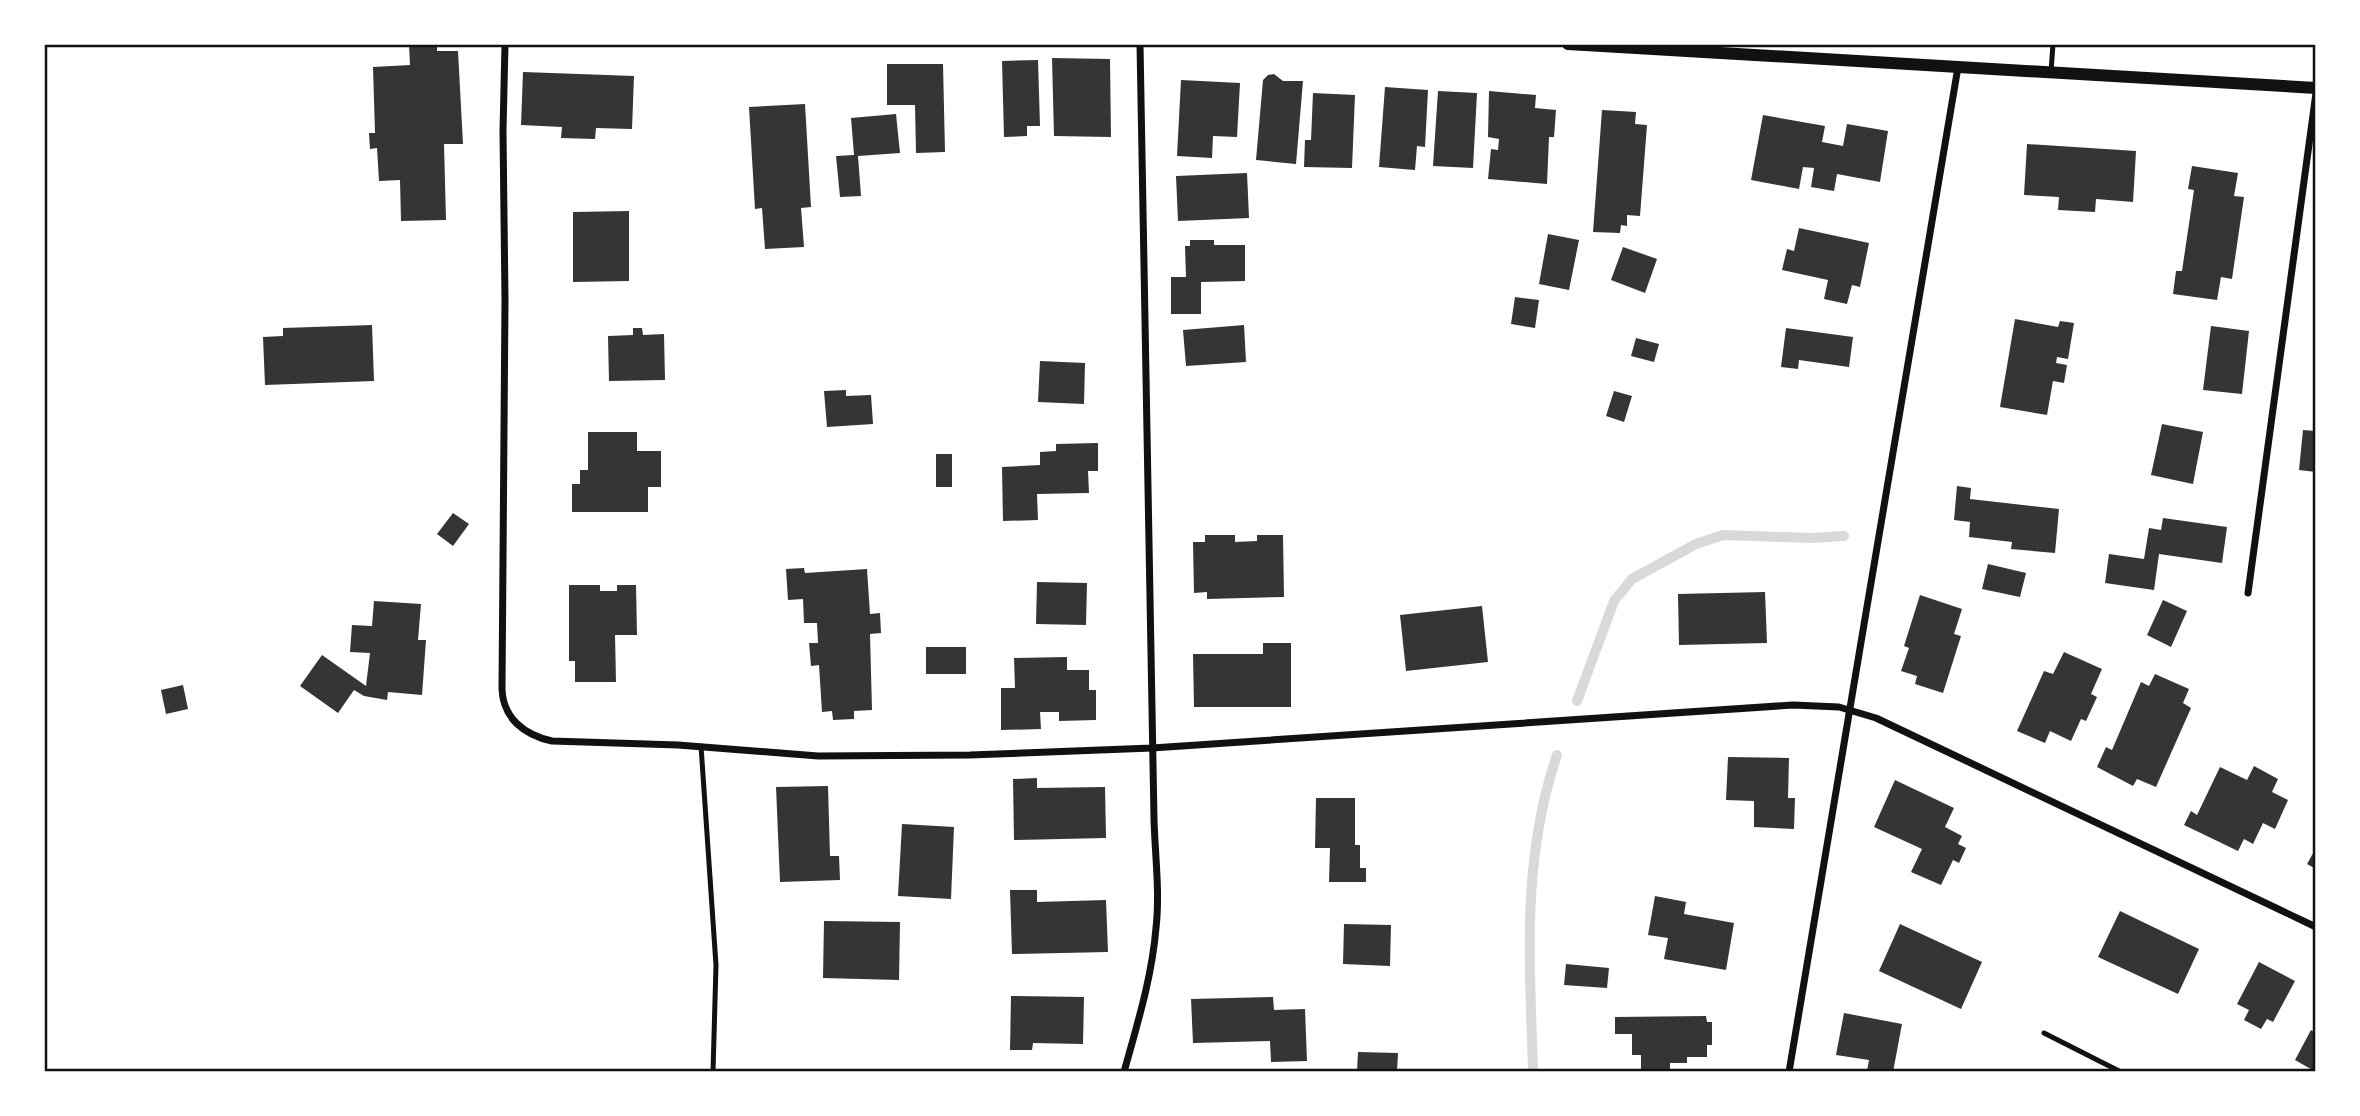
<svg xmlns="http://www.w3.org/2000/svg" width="2360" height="1116" viewBox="0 0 2360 1116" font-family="'Roboto Serif',serif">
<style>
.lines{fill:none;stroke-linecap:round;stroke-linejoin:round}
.stream{stroke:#d9d9d9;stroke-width:10}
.building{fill:#353535}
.service{stroke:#111;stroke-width:5}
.minor{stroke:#111;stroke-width:7}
.tertiary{stroke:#111;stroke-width:12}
.neatline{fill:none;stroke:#111;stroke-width:2.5}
</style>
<rect width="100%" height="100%" fill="#fff"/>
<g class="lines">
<g class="stream">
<polyline points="1577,701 1614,601 1632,579 1696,544 1723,535 1812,538 1844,536"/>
<path d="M1533,1072C1530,962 1521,861 1557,755"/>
</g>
</g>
<g class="building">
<polygon points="409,44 437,44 437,51 458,51 463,144 444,144 446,220 401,221 400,180 379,181 377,148 370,149 369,133 375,133 373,67 410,65"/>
<polygon points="1052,58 1110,59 1111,137 1054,136"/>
<polygon points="1038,60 1040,126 1027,126 1027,136 1004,137 1002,61"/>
<polygon points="887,64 943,64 945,152 916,153 915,105 887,105"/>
<polygon points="523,72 634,76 632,129 596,128 595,139 561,138 562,127 521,125"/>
<polygon points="1274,74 1283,81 1303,81 1296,164 1256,160 1263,80 1268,75"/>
<polygon points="1181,80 1240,83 1237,137 1213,136 1212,158 1177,156"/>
<polygon points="1385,87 1428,90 1425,147 1417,146 1415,170 1379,167"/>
<polygon points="1438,91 1477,93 1473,168 1433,166"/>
<polygon points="1489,91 1536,95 1535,108 1556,110 1554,137 1549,137 1547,184 1488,179 1491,149 1498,150 1499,139 1488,137"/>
<polygon points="1313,93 1355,95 1352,168 1304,167 1305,140 1311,140"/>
<polygon points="805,104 811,207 801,208 804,247 765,249 762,208 755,209 749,107"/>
<polygon points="1602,110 1636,112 1635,124 1647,125 1640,216 1627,215 1627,226 1621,225 1620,233 1593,232"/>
<polygon points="896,114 900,153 858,156 861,196 840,197 836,156 854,155 851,118"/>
<polygon points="1763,115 1825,126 1822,142 1843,146 1847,124 1888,131 1880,182 1837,174 1834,191 1811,187 1814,168 1803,167 1799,189 1751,180"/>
<polygon points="2027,144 2136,151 2133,202 2096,199 2095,212 2058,210 2059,197 2024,195"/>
<polygon points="2192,166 2238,173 2234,196 2244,197 2232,279 2221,277 2217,300 2173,294 2176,271 2182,271 2194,190 2188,189"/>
<polygon points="1247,173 1249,218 1178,221 1176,176"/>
<polygon points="629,211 629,281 573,282 573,212"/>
<polygon points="1799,228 1869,243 1860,287 1852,285 1847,304 1824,299 1828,280 1782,270 1787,249 1794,251"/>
<polygon points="1548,234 1579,240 1569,290 1539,284"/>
<polygon points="1190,240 1214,240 1214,245 1245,245 1245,281 1201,282 1201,314 1171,314 1171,277 1186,277 1185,246 1190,246"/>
<polygon points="1623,247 1657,259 1645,293 1611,280"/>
<polygon points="1515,297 1539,300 1535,328 1511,324"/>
<polygon points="2015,319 2058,327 2060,321 2074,323 2068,359 2057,357 2056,363 2067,365 2064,383 2053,381 2047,415 2000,407"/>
<polygon points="372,325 374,381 265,385 263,337 283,336 283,328"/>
<polygon points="1244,325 1246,362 1186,366 1183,330"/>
<polygon points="2211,326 2249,331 2242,394 2203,390"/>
<polygon points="633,328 642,328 643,335 664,334 665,380 609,381 608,336 633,335"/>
<polygon points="1786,328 1853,337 1849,367 1799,360 1798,369 1781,367"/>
<polygon points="1636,338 1659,344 1654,362 1631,356"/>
<polygon points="1040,361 1085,363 1084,404 1038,402"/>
<polygon points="846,390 846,396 871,395 873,424 827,427 824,391"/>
<polygon points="1614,391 1632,396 1624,422 1606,416"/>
<polygon points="2162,424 2203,432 2193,484 2151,475"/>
<polygon points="2303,430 2316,431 2316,472 2299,470"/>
<polygon points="588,432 637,432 637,451 661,451 661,487 648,487 648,512 572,512 572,484 580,484 580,470 588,470"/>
<polygon points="1098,443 1098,471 1088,471 1089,493 1037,494 1038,520 1003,521 1002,467 1040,465 1040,452 1056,451 1056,444"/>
<rect x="936" y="454" width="16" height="33"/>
<polygon points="1957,486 1971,488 1970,499 2059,509 2055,553 2011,549 2012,542 1969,537 1970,522 1954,520"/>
<polygon points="453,513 469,524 453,546 437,534"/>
<polygon points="2163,518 2227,527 2222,563 2159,554 2154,590 2105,583 2109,554 2144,559 2149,528 2161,530"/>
<polygon points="1205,535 1235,535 1235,542 1257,541 1257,535 1283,535 1284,597 1207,599 1207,592 1194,593 1193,542 1205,542"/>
<polygon points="1988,564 2026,573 2020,597 1982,589"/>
<polygon points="804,568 805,573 867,569 870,614 880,613 881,633 870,634 872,710 854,711 854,719 833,720 832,711 822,712 819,665 811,666 809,643 818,643 817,623 804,623 803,599 788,600 786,569"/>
<polygon points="1037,582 1087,583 1086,625 1036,624"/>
<polygon points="569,585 600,585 600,591 617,591 617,585 636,585 637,635 615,635 616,682 575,682 575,661 569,661"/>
<polygon points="1765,592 1767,643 1679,645 1678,594"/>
<polygon points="1920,595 1962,609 1954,634 1961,636 1943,693 1915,684 1917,676 1901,671 1909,648 1904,646"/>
<polygon points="2163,600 2187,611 2171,647 2147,635"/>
<polygon points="374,601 421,604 418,640 426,640 422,695 388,692 387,700 364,696 354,690 338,713 300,686 322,655 366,686 370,653 350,652 352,625 372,626"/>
<polygon points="1482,606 1488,662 1406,671 1400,615"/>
<polygon points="1263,643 1291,643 1291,707 1194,707 1193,654 1263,654"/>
<rect x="926" y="647" width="40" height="27"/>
<polygon points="2064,652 2102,669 2091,694 2097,697 2086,721 2081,719 2071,741 2050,731 2045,743 2017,731 2044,671 2053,674"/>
<polygon points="1067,657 1067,670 1089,670 1089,690 1096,690 1096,720 1059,721 1059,712 1040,712 1041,729 1001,730 1001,688 1015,688 1014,658"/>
<polygon points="2155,674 2189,689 2183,703 2191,708 2156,787 2137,779 2133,786 2097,767 2106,747 2112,750 2141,682 2149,686"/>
<polygon points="183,685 188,709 166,714 161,690"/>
<polygon points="1728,757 1789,758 1788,798 1795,798 1794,829 1754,827 1754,801 1726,800"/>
<polygon points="2254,766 2278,779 2272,792 2288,800 2275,829 2263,823 2253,844 2244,839 2238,851 2184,825 2191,811 2197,815 2220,767 2247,780"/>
<polygon points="1037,778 1037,788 1105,787 1106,838 1014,840 1013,779"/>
<polygon points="1895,780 1954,808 1945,827 1962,836 1958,844 1966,848 1959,863 1953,860 1941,885 1911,872 1922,849 1874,827"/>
<polygon points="828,786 830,856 839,856 840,880 780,882 776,787"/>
<polygon points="1316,798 1355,798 1355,845 1360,845 1360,868 1366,868 1366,882 1329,882 1330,848 1315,848"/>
<polygon points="902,824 954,827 951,899 898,896"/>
<polygon points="2316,848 2316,869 2307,864"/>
<polygon points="1010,890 1037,890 1037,902 1106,900 1108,952 1012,954"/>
<polygon points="1655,896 1686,902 1684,914 1734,923 1726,970 1664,959 1668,938 1648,935"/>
<polygon points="2120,911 2199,949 2178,994 2098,957"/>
<polygon points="824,921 900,922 899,980 823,978"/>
<polygon points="1344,924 1391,925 1390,966 1343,964"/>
<polygon points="1900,924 1982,962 1961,1009 1879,971"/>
<polygon points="2259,962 2295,981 2273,1022 2267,1019 2261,1029 2244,1020 2249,1010 2237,1004"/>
<polygon points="1566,964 1609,968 1607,988 1564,985"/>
<polygon points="1011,996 1084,997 1083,1044 1033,1043 1032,1050 1010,1050"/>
<polygon points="1273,997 1274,1010 1305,1009 1307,1061 1271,1062 1270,1041 1193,1043 1191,999"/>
<polygon points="1844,1013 1902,1024 1893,1072 1867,1071 1869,1060 1836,1055"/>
<polygon points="1706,1016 1707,1022 1712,1022 1712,1045 1707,1045 1707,1057 1687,1057 1687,1063 1670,1063 1670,1072 1641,1072 1641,1055 1632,1055 1632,1034 1615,1034 1615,1017"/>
<polygon points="2311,1030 2316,1033 2316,1072 2295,1060"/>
<polygon points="1358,1052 1398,1053 1397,1072 1357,1072"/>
</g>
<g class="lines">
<g class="service">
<polyline points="2051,72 2053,44"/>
<polyline points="701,746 716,965 713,1072"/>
<polyline points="2044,1033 2121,1072"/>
</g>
<g class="minor">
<path d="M505,44L503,131L505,300L502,689C503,718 524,735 552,741L678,745L818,756L970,755L1152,748L1793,705L1839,707L1876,718L2316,927"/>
<polyline points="2248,593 2316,93"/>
<path d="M1124,1072C1137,1025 1152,977 1156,928C1160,892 1155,855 1154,819L1140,44"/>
<path d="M1789,1072C1846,737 1900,402 1958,67"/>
</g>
<polyline class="tertiary" points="1568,44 2316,88"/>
</g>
<rect width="2360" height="1116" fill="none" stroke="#ffffff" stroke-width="91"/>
<rect x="46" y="46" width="2268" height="1024" class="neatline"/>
</svg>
